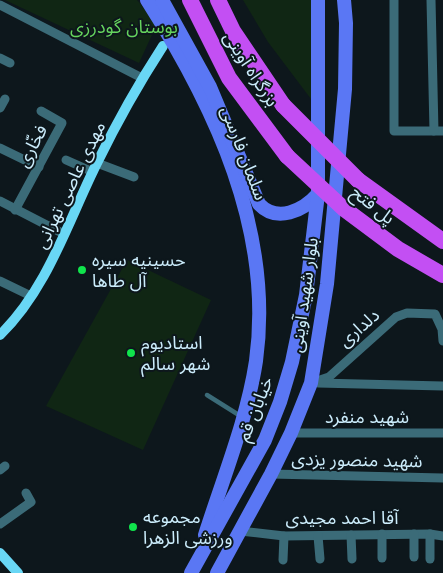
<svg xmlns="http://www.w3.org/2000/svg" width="443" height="573" viewBox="0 0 443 573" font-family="'Fira Sans','Noto Sans Arabic',sans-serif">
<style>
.green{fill:#102614}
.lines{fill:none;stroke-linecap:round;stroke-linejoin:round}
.lane{stroke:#3b6b78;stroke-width:4.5}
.street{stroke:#3b6b78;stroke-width:9}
.secondary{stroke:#69d7f5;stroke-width:10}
.primary{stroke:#5a77f4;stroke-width:14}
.highway{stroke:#c34ff3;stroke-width:16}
.highway-bridge{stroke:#c34ff3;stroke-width:16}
.poi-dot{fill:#10e44c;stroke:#0d171c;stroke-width:2}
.labels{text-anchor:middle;stroke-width:4;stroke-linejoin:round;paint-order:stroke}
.park-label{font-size:18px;fill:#66d55e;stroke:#0d171c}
.street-label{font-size:18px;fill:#ccedfc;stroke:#0d171c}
.poi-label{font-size:18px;fill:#ccedfc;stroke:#0d171c;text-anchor:start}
</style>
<rect width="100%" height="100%" fill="#0d171c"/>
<g class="green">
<polygon points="5,0 137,0 157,24 139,63"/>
<polygon points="243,0 311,0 314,103 268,42"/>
<polygon points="127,260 211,300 143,450 46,406"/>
</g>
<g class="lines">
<polyline class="lane" points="207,395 242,417"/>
<g class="street">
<polyline points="394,0 394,131 443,131"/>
<polyline points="431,0 434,131"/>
<polyline points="0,5 142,78"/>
<polyline points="0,58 10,63"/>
<polyline points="0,108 5,99"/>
<polyline points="0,148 39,167"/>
<polyline points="66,160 93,172"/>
<polyline points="97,163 134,177"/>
<polyline points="0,201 64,234"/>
<polyline points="15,210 62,123 41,111"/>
<polyline points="0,281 31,296"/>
<polyline points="311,383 329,377 396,317 407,313 435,314 442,329 443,341"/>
<polyline points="318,383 443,386"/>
<polyline points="291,433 443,433"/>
<polyline points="0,470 5,466"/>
<polyline points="271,474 443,478"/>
<polyline points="0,524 31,502 26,493"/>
<polyline points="240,531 284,536 430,534 443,536"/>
<polyline points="382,534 382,558"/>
<polyline points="414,534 414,557"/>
<polyline points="430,534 430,559"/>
<polyline points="351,535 352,559"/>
<polyline points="318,536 320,559"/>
<polyline points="283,560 284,536"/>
</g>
<g class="secondary">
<path d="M0,335C48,288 68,221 97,163C117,122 139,83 163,46"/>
<polyline points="0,553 18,573"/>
</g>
<g class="primary">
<path d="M147,0C215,107 274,231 256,361C247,420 223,478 205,535"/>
<path d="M162,0L210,87L259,204C277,223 303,211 318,194"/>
<polyline points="191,573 265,440 280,402 292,362 306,295 318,194 318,0"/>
<polyline points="217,573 271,474 291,433 311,383 327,284 345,89 346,23 344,0"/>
</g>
<g class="highway">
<polyline points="190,0 229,78 287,156"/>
<polyline points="218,0 233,31 283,105"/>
<polyline points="358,180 443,241"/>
</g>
<g class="highway-bridge">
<polyline points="283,105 358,180"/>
<polyline points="287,156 343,208 398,249 443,275"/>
</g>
</g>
<g class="poi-dot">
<circle cx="82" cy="270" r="5"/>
<circle cx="131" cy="353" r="5"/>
<circle cx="133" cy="527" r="5"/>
</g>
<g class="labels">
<g class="park-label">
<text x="124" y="33">بوستان گودرزی</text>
</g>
<g class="street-label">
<text transform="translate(251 69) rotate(57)" y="6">بزرگراه آوینی</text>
<text transform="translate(32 146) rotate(-62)" y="6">فخّاری</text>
<text transform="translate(244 153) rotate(69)" y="6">سلمان فارسی</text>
<text transform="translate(70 185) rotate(-64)" y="6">مهدی عاصی تهرانی</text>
<text transform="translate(373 205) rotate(38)" y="6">پل فتح</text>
<text transform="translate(304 295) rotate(-82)" y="6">بلوار شهید آوینی</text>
<text transform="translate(359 328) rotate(-41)" y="6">دلداری</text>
<text transform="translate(255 409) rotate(-68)" y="6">خیابان قم</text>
<text x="367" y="423">شهید منفرد</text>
<text transform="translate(357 460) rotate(1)" y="6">شهید منصور یزدی</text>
<text x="342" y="524">آقا احمد مجیدی</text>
</g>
<g class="poi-label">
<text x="92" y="266">حسینیه سیره<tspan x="92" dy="21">آل طاها</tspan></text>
<text x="141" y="349">استادیوم<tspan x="141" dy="21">شهر سالم</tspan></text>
<text x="143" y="523">مجموعه<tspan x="143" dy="21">ورزشی الزهرا</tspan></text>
</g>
</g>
</svg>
